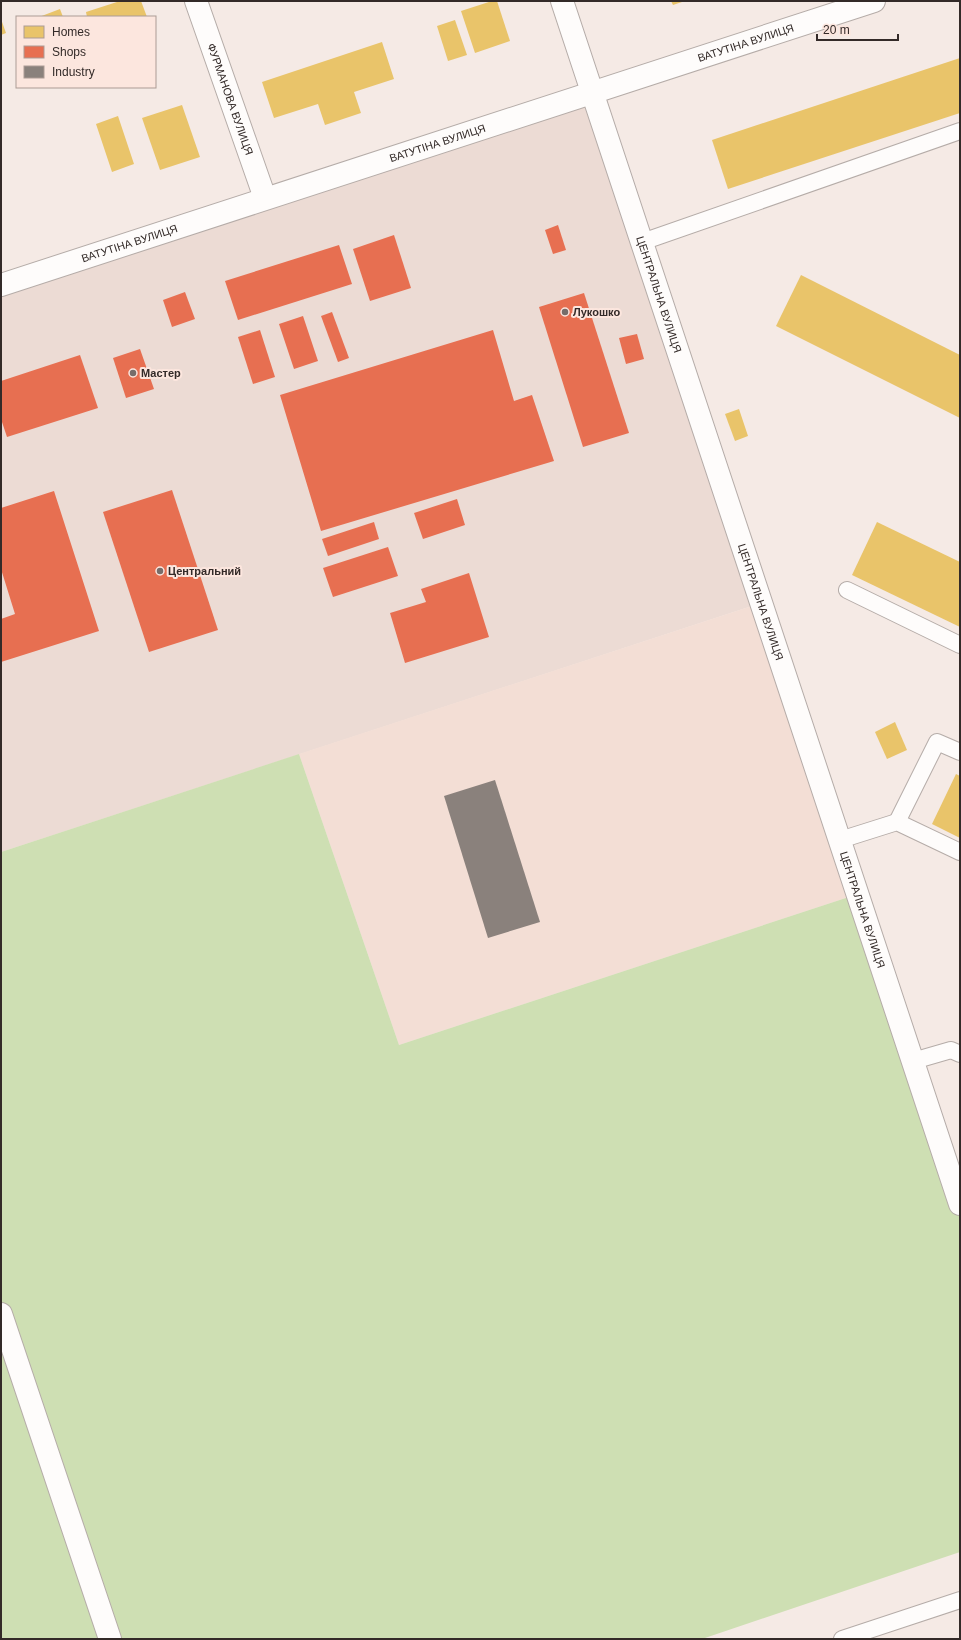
<svg xmlns="http://www.w3.org/2000/svg" width="961" height="1640" viewBox="0 0 961 1640" font-family="Arial,sans-serif">
<style>
.commercial{fill:#ecdbd4}
.built{fill:#f3ded5}
.green{fill:#cedfb3}
.homes{fill:#e9c46a}
.shops{fill:#e76f51}
.industry{fill:#8a817c}
.lines{fill:none;stroke-linecap:round;stroke-linejoin:round}
.service-casing{stroke:#b5aca8;stroke-width:18}
.minor-casing{stroke:#b5aca8;stroke-width:24}
.service{stroke:#fefcfb;stroke-width:16}
.minor{stroke:#fefcfb;stroke-width:22}
.poi-dot{fill:#776d6a;stroke:#fce6de;stroke-width:1.5}
.labels{text-anchor:middle;stroke-width:4;stroke-linejoin:round;paint-order:stroke}
.street-label{font-size:11px;fill:#332a28;stroke:#fce6de}
.poi-label{font-size:11px;font-weight:bold;fill:#332a28;stroke:#fce6de;text-anchor:start}
</style>
<rect width="100%" height="100%" fill="#f5eae5"/>
<polygon class="commercial" points="593,92 761,603 1,852 1,285"/>
<polygon class="built" points="761,603 858,894 399,1045 299,754"/>
<polygon class="green" points="299,754 399,1045 858,894 960,1204 960,1552 702,1639 1,1639 1,852"/>
<g class="homes">
<polygon points="120,1 141,1 147,17 87,17 86,12"/>
<polygon points="492,1 497,1 510,41 475,53 461,11"/>
<polygon points="671,1 685,1 673,5"/>
<polygon points="60,9 63,17 39,17"/>
<polygon points="1,19 6,33 1,35"/>
<polygon points="455,20 467,55 448,61 437,26"/>
<polygon points="382,42 394,79 354,92 361,113 325,125 318,104 274,118 262,82"/>
<polygon points="960,58 960,113 728,189 712,140"/>
<polygon points="182,105 200,157 160,170 142,118"/>
<polygon points="118,116 134,164 112,172 96,124"/>
<polygon points="801,275 960,355 960,418 776,326"/>
<polygon points="739,409 748,436 735,441 725,414"/>
<polygon points="877,522 960,562 960,627 852,575"/>
<polygon points="895,722 907,750 887,759 875,732"/>
<polygon points="956,774 960,776 960,838 932,824"/>
</g>
<g class="shops">
<polygon points="558,225 566,250 553,254 545,230"/>
<polygon points="394,235 411,288 370,301 353,249"/>
<polygon points="339,245 352,284 238,320 225,281"/>
<polygon points="185,292 195,319 172,327 163,300"/>
<polygon points="584,293 629,433 583,447 539,307"/>
<polygon points="332,312 349,358 338,362 321,316"/>
<polygon points="303,316 318,361 294,369 279,324"/>
<polygon points="260,330 275,377 253,384 238,337"/>
<polygon points="493,330 514,401 532,395 554,461 321,531 280,395"/>
<polygon points="637,334 644,359 626,364 619,338"/>
<polygon points="140,349 154,389 126,398 113,358"/>
<polygon points="80,355 98,408 7,437 1,419 1,381"/>
<polygon points="172,490 218,630 149,652 103,512"/>
<polygon points="54,491 99,631 1,662 1,619 15,614 1,569 1,508"/>
<polygon points="457,499 465,525 423,539 414,513"/>
<polygon points="374,522 379,539 328,556 322,539"/>
<polygon points="388,547 398,576 333,597 323,568"/>
<polygon points="469,573 489,637 405,663 390,613 426,602 421,589"/>
</g>
<polygon class="industry" points="495,780 540,922 488,938 444,796"/>
<g class="lines">
<defs>
<g id="service">
<polyline points="642,242 960,131"/>
<polyline points="847,590 960,645"/>
<polyline points="897,822 937,742 960,752"/>
<polyline points="840,840 897,822 960,852"/>
<polyline points="913,1061 951,1050 960,1054"/>
<polyline points="842,1639 960,1600"/>
</g>
<g id="minor">
<path id="s1" d="M196,1L265,198"/>
<path id="s2" d="M562,1L960,1204"/>
<path id="s3" d="M1,285L874,1"/>
<polyline points="1,1314 110,1639"/>
</g>
</defs>
<use href="#service" class="service-casing"/>
<use href="#minor" class="minor-casing"/>
<use href="#service" class="service"/>
<use href="#minor" class="minor"/>
</g>
<g class="poi-dot">
<circle cx="565" cy="312" r="4"/>
<circle cx="133" cy="373" r="4"/>
<circle cx="160" cy="571" r="4"/>
</g>
<g class="labels">
<g class="street-label">
<text dy="4" stroke="none"><textPath href="#s3" startOffset="783">ВАТУТІНА ВУЛИЦЯ</textPath></text>
<text dy="4" stroke="none"><textPath href="#s1" startOffset="104">ФУРМАНОВА ВУЛИЦЯ</textPath></text>
<text dy="4" stroke="none"><textPath href="#s3" startOffset="459">ВАТУТІНА ВУЛИЦЯ</textPath></text>
<text dy="4" stroke="none"><textPath href="#s3" startOffset="135">ВАТУТІНА ВУЛИЦЯ</textPath></text>
<text dy="4" stroke="none"><textPath href="#s2" startOffset="309">ЦЕНТРАЛЬНА ВУЛИЦЯ</textPath></text>
<text dy="4" stroke="none"><textPath href="#s2" startOffset="633">ЦЕНТРАЛЬНА ВУЛИЦЯ</textPath></text>
<text dy="4" stroke="none"><textPath href="#s2" startOffset="957">ЦЕНТРАЛЬНА ВУЛИЦЯ</textPath></text>
</g>
<g class="poi-label">
<text x="573" y="316">Лукошко</text>
<text x="141" y="377">Мастер</text>
<text x="168" y="575">Центральний</text>
</g>
</g>
<rect width="961" height="1640" fill="none" stroke="#332a28" stroke-width="4"/>
<rect x="16" y="16" width="140" height="72" fill="#fce6de" stroke="#ac9b95"/>
<rect x="24" y="26" width="20" height="12" fill="#e9c46a" stroke="#ac9b95"/>
<text x="52" y="36" font-size="12" fill="#332a28">Homes</text>
<rect x="24" y="46" width="20" height="12" fill="#e76f51" stroke="#ac9b95"/>
<text x="52" y="56" font-size="12" fill="#332a28">Shops</text>
<rect x="24" y="66" width="20" height="12" fill="#8a817c" stroke="#ac9b95"/>
<text x="52" y="76" font-size="12" fill="#332a28">Industry</text>
<path d="M817 34v6h81v-6" fill="none" stroke="#332a28" stroke-width="2"/>
<text x="823" y="34" font-size="12" fill="#332a28" stroke="#fce6de" stroke-width="3" paint-order="stroke">20 m</text>
</svg>
